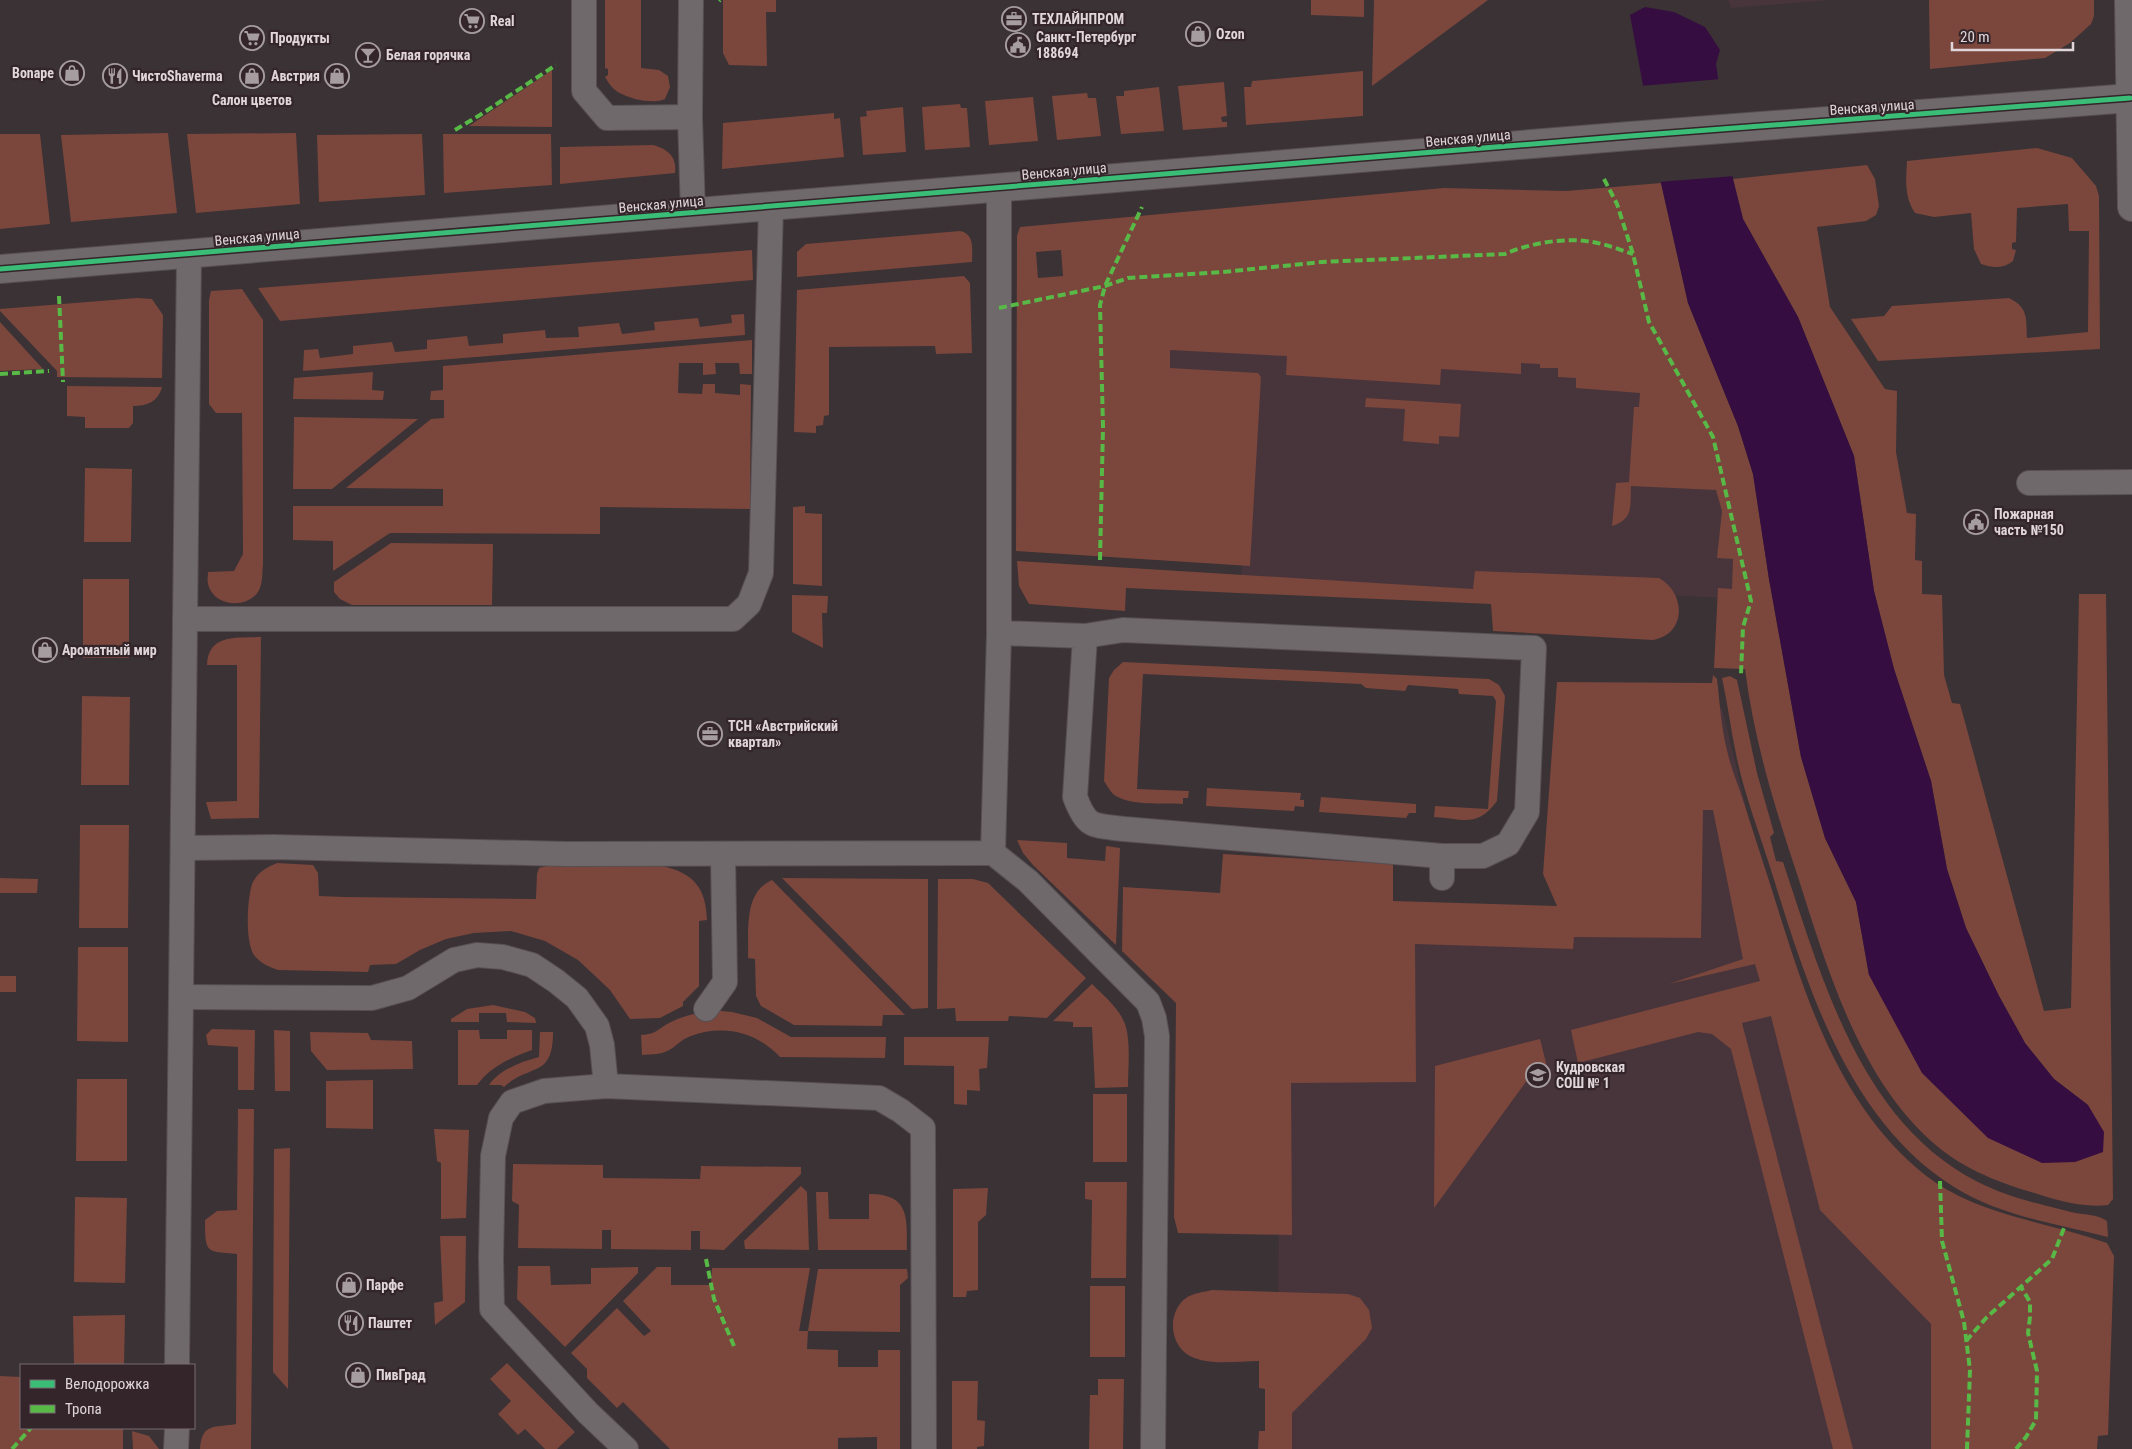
<svg xmlns="http://www.w3.org/2000/svg" width="2132" height="1449" viewBox="0 0 2132 1449" font-family="'Roboto Condensed',sans-serif">
<style>
.built{fill:#48353b}
.green{fill:#7b463c;fill-rule:evenodd}
.water{fill:#360d40}
.pier{fill:#3a3235}
.lines{fill:none;stroke-linecap:round;stroke-linejoin:round}
.service-casing{stroke:#574f53;stroke-width:26}
.minor-casing{stroke:#574f53;stroke-width:30}
.tertiary-casing{stroke:#574f53;stroke-width:30}
.service{stroke:#70696b;stroke-width:24}
.minor{stroke:#70696b;stroke-width:28}
.tertiary{stroke:#70696b;stroke-width:28}
.quiet{stroke:#58b947;stroke-width:4;stroke-dasharray:8 4;stroke-linecap:butt}
.cycleway-casing{stroke:#33252a;stroke-width:8}
.cycleway{stroke:#3abd76;stroke-width:5}
.labels{text-anchor:middle;stroke-width:4.5;stroke-linejoin:round;paint-order:stroke}
.poi-label{font-size:14px;font-weight:bold;fill:#e0d6da;stroke:#33252a;text-anchor:start}
.street-label{font-size:14px;fill:#e0d6da;stroke:#33252a}
</style>
<rect width="100%" height="100%" fill="#3a3235"/>
<g class="built">
<polygon points="1728,0 1829,0 1731,8"/>
<polygon points="1538,254 1707,432 1746,599 1542,589 1475,591 1241,577 1242,563 1110,290"/>
<polygon points="1584,702 1722,708 1756,848 1798,999 1940,1323 1940,1449 1277,1449 1280,1074 1219,925 1575,928"/>
</g>
<g class="green">
<path d="M605,0H641V68L659,70L668,76L670,87L665,99C654,104 633,100 622,94C614,91 609,84 605,77L608,75V69L605,68Z"/>
<polygon points="723,0 776,0 776,12 766,12 767,66 729,65 723,53"/>
<polygon points="1311,0 1364,0 1364,17 1311,15"/>
<polygon points="1374,0 1488,0 1372,86"/>
<polygon points="1929,0 2094,0 2094,16 2091,24 2070,43 2045,58 1930,69"/>
<polygon points="552,70 552,127 469,126"/>
<polygon points="1363,71 1363,116 1246,125 1244,87 1251,87 1252,81"/>
<polygon points="1224,82 1227,116 1221,117 1222,122 1227,122 1227,127 1183,130 1178,86"/>
<polygon points="1159,87 1164,131 1121,134 1116,96 1124,96 1124,91"/>
<polygon points="1087,93 1088,98 1096,98 1101,136 1057,140 1052,96"/>
<polygon points="1033,97 1038,141 989,145 985,101"/>
<polygon points="960,104 961,108 967,108 970,147 925,150 922,107"/>
<polygon points="903,107 906,152 863,155 860,117 867,116 866,111"/>
<polygon points="834,113 834,119 840,118 844,157 722,169 723,123"/>
<polygon points="168,133 177,213 71,222 61,135"/>
<polygon points="296,133 300,204 196,213 187,134"/>
<polygon points="0,134 40,134 50,224 0,229"/>
<polygon points="422,134 425,195 319,202 317,135"/>
<polygon points="443,134 551,134 552,185 444,193"/>
<path d="M653,145C668,149 677,157 675,173L560,184V147Z"/>
<path d="M2037,148L2072,158L2096,186L2099,196L2100,349L1878,361L1851,319L1884,316L1892,306L2009,298C2029,308 2026,319 2027,338L2088,332L2089,231H2069L2068,204L2017,208L2016,242L2012,243V249L2016,250L2013,261C2003,269 1993,268 1981,264L1974,249L1971,213L1934,217L1915,213C1904,197 1906,179 1907,161Z"/>
<path d="M1867,165L1875,179L1879,206L1876,215L1866,221L1817,227L1830,307L1885,389L1897,391L1896,452L1907,513L1916,514L1915,560L1922,561V594L1942,595L1944,675L1952,703L1960,704L2044,1011L2071,1008L2079,594H2106L2113,1199L2108,1205C2082,1208 2056,1200 2031,1192C1994,1181 1960,1167 1931,1141C1858,1075 1827,968 1798,877C1775,808 1754,741 1745,669L1714,668L1718,588L1732,589L1733,559L1717,558L1722,511L1716,490L1631,486C1630,506 1634,519 1612,526L1616,483L1629,482L1634,407H1639L1640,393L1576,388V378L1558,377V368H1540V364L1521,363V374L1441,369L1440,385L1286,375L1287,356L1170,350V368L1258,373L1261,377L1250,566L1016,551L1017,236L1020,227L1444,188L1566,191L1661,183L1688,303L1738,426L1753,474L1769,579L1801,757L1825,838L1856,902L1869,975L2088,1105L2054,1079L2025,1043L1999,996L1966,928L1947,869L1931,781L1894,669L1874,591L1854,456L1798,317L1743,219L1733,179ZM1061,250L1063,276L1038,278L1036,252Z"/>
<path d="M960,231C975,234 972,249 972,262L797,277V252L806,244Z"/>
<polygon points="752,250 753,280 280,321 258,288"/>
<polygon points="964,276 970,283 972,353 936,354 935,346 829,347 829,415 824,416 823,425 816,426 816,433 794,432 797,290"/>
<path d="M242,289L263,320V564C262,573 263,584 258,592C246,610 213,606 208,584C207,580 208,575 208,572L234,571L243,554L242,413H216L209,404V300L211,291Z"/>
<polygon points="137,298 152,299 163,315 162,378 57,377 57,371 0,311 0,309"/>
<polygon points="744,314 745,335 303,371 304,350 318,349 320,358 353,354 353,346 392,342 395,352 427,349 427,340 467,336 469,346 503,343 503,334 545,330 546,338 579,337 578,327 619,323 622,334 655,330 654,322 698,318 700,327 732,323 731,315"/>
<polygon points="0,322 43,369 0,371"/>
<polygon points="752,340 752,374 740,374 739,363 715,363 716,374 703,375 703,363 679,363 678,393 702,394 703,384 715,384 715,393 740,395 740,384 751,385 750,509 600,507 600,534 390,533 333,571 333,541 293,540 293,506 443,506 443,489 346,488 431,419 444,418 444,400 430,400 431,391 443,390 443,366"/>
<polygon points="373,372 372,390 384,391 383,400 293,399 294,378"/>
<path d="M67,386L162,387C158,402 147,406 133,406V423L129,428H85V417L67,416Z"/>
<polygon points="1366,398 1461,404 1459,437 1439,436 1439,444 1403,441 1405,409 1365,407"/>
<polygon points="294,417 418,419 332,489 293,489"/>
<polygon points="85,468 132,469 131,542 84,542"/>
<polygon points="805,506 805,513 822,514 822,586 793,584 793,507"/>
<polygon points="391,543 493,544 492,605 352,605 340,599 334,592 334,582"/>
<path d="M1017,561L1473,589L1475,571L1659,578C1686,593 1687,634 1653,640L1493,631L1491,604L1126,588L1125,611L1029,604L1019,586Z"/>
<rect x="83" y="579" width="46" height="79"/>
<polygon points="792,595 828,596 827,613 822,613 823,648 792,632"/>
<path d="M261,637L259,818L211,819L206,802L237,801V665H207C208,633 238,638 261,637Z"/>
<path d="M1123,662L1489,679L1499,685L1505,696L1497,801C1477,828 1464,819 1434,817L1435,806L1488,809L1496,701L1493,696L1459,694L1458,689L1408,685L1405,691L1366,688L1361,684L1143,674L1137,789L1189,791L1188,798H1183V804C1164,803 1127,806 1113,794C1109,790 1107,785 1104,781L1109,678L1114,670Z"/>
<path d="M1713,675L1717,679C1720,703 1721,727 1727,750C1730,765 1736,779 1741,794C1751,825 1761,856 1771,887C1803,988 1834,1098 1919,1170C1973,1216 2044,1220 2107,1243L2114,1256L2108,1435L2098,1436L2097,1449H1931V1324L1820,1210L1771,1016L1742,1023L1853,1449H1833L1731,1049L1712,1034L1698,1032L1578,1063L1571,1030L1760,981L1755,964L1669,984L1743,959L1713,810H1703L1701,938L1574,937L1573,949L1415,944L1416,1082L1291,1083L1292,1235L1178,1233L1174,1217L1176,1003L1122,951L1123,887L1220,893L1223,854L1393,864V901L1557,906L1543,874L1557,682L1712,683Z"/>
<path d="M1730,676L1737,680L1757,773L1774,833L1770,837L1776,861L1783,862C1822,978 1860,1122 1978,1182C2007,1197 2039,1204 2071,1212C2084,1215 2097,1214 2107,1221L2108,1237C2057,1224 2000,1216 1954,1187C1846,1119 1806,982 1770,867C1759,832 1745,796 1737,759C1731,732 1728,705 1722,678Z"/>
<polygon points="82,696 130,697 129,785 81,785"/>
<polygon points="1207,788 1301,793 1300,800 1304,800 1304,807 1295,806 1294,811 1206,806"/>
<polygon points="1321,797 1416,804 1416,813 1409,813 1406,818 1319,812"/>
<polygon points="80,825 129,825 128,928 79,928"/>
<polygon points="1017,840 1067,843 1067,858 1105,861 1106,846 1120,848 1116,945 1033,865 1023,853"/>
<path d="M277,863L313,865L318,873L319,896L344,897L536,899L537,874L539,868L546,866H662C694,873 706,888 707,920L699,921V986L683,1002V1006L660,1018L630,1019L610,990L578,960L545,941L511,931L474,933L446,939L420,950L396,964L370,965L368,972L278,970C269,967 260,963 254,955C245,941 247,901 252,884C257,873 265,868 277,863Z"/>
<polygon points="0,878 38,879 37,893 0,893"/>
<polygon points="782,878 928,879 928,1008 912,1009"/>
<polygon points="938,879 973,879 988,883 1086,978 1047,1018 1009,1016 1008,1021 956,1021 955,1008 937,1009"/>
<path d="M772,880L905,1015H883L882,1026L794,1025L761,1006L756,996L755,959L748,958C749,931 743,893 772,880Z"/>
<polygon points="78,947 128,947 128,1042 77,1041"/>
<rect x="0" y="976" width="16" height="16"/>
<path d="M1092,984C1103,995 1119,1008 1125,1024C1131,1042 1128,1068 1128,1087L1095,1088L1092,1027H1073V1022L1053,1021Z"/>
<polygon points="493,1005 525,1012 535,1018 536,1023 507,1022 506,1013 479,1013 479,1022 451,1022 451,1019 467,1009"/>
<path d="M711,1010L732,1012L757,1018L791,1037H886L885,1058L780,1057C757,1032 723,1024 691,1036C681,1039 674,1049 665,1052C658,1055 649,1054 642,1055L641,1035C657,1034 656,1030 669,1023C682,1016 697,1013 711,1010Z"/>
<polygon points="212,1029 255,1030 254,1090 238,1090 238,1047 208,1045 206,1035"/>
<polygon points="274,1030 290,1031 290,1091 275,1091"/>
<path d="M458,1030H479L480,1039H507V1030H532V1050C510,1058 491,1066 477,1085H458Z"/>
<polygon points="310,1032 368,1033 371,1040 412,1041 413,1069 327,1070 311,1051"/>
<path d="M540,1032H553C553,1079 530,1063 504,1087L501,1085H489C500,1069 521,1062 539,1057Z"/>
<polygon points="904,1037 989,1037 987,1068 979,1069 980,1091 967,1090 967,1105 954,1104 954,1066 904,1065"/>
<polygon points="1540,1039 1548,1071 1531,1075 1434,1208 1435,1066"/>
<polygon points="77,1079 127,1079 127,1161 76,1161"/>
<polygon points="373,1080 373,1129 326,1128 326,1081"/>
<rect x="1093" y="1094" width="34" height="68"/>
<path d="M238,1109H254L251,1449H200C202,1422 215,1428 236,1424L237,1254C206,1251 205,1254 205,1220L217,1211L237,1210Z"/>
<polygon points="434,1129 469,1130 466,1218 441,1219 441,1163 437,1161"/>
<polygon points="290,1148 288,1389 273,1372 274,1149"/>
<polygon points="513,1164 603,1165 603,1178 700,1179 701,1166 801,1167 801,1174 724,1250 700,1249 700,1231 691,1231 691,1250 611,1249 611,1230 602,1230 602,1249 518,1248 519,1205 512,1201"/>
<polygon points="1085,1182 1127,1182 1126,1278 1091,1278 1092,1200 1085,1199"/>
<polygon points="801,1186 807,1192 809,1250 745,1249 744,1241"/>
<polygon points="988,1188 986,1215 978,1222 978,1290 967,1291 966,1297 953,1297 953,1189"/>
<path d="M816,1192H828L829,1219H869V1194C910,1194 907,1218 907,1250H818Z"/>
<polygon points="75,1197 127,1198 125,1283 74,1282"/>
<polygon points="440,1236 466,1236 465,1302 435,1325 434,1303 443,1301"/>
<polygon points="518,1266 550,1266 551,1285 591,1284 591,1268 638,1267 638,1273 565,1347 517,1299"/>
<polygon points="657,1267 671,1267 671,1285 711,1285 712,1268 810,1268 799,1331 808,1331 818,1269 907,1269 908,1278 900,1285 900,1332 808,1331 807,1349 838,1350 838,1367 878,1367 878,1350 900,1350 900,1449 877,1449 877,1437 838,1438 838,1449 670,1449 623,1402 617,1408 587,1378 587,1369 571,1353 617,1308 644,1336 651,1331 623,1301"/>
<rect x="1090" y="1286" width="35" height="71"/>
<path d="M1212,1290L1348,1294L1360,1298L1369,1310L1372,1328L1366,1339L1292,1413V1449H1258L1259,1431H1265V1389L1259,1388V1361C1238,1361 1209,1366 1190,1356C1169,1345 1167,1312 1186,1298C1193,1293 1204,1292 1212,1290Z"/>
<polygon points="125,1315 124,1365 74,1365 73,1316"/>
<polygon points="507,1363 575,1432 557,1449 545,1449 525,1429 518,1435 498,1414 511,1401 490,1379"/>
<polygon points="0,1376 21,1377 21,1428 123,1428 123,1449 0,1449"/>
<polygon points="1098,1379 1124,1379 1123,1449 1089,1449 1090,1395 1098,1395"/>
<polygon points="952,1381 978,1381 977,1420 985,1421 984,1446 977,1447 977,1449 952,1449"/>
<polygon points="132,1431 149,1436 159,1449 133,1449"/>
</g>
<polygon class="water" points="1645,7 1674,12 1705,27 1720,50 1716,64 1733,179 1743,219 1798,317 1854,456 1874,591 1894,669 1931,781 1947,869 1966,928 1999,996 2025,1043 2054,1079 2088,1105 2104,1132 2103,1152 2075,1162 2042,1163 1988,1138 1922,1073 1869,975 1856,902 1825,838 1801,757 1769,579 1753,474 1738,426 1688,303 1661,183 1630,15"/>
<polygon class="pier" points="1721,79 1735,176 1658,182 1640,86"/>
<g class="lines">
<defs>
<g id="service">
<polyline points="584,0 584,91 607,118 690,117"/>
<polyline points="691,0 690,117 693,213"/>
<polyline points="2029,483 2132,482"/>
<polyline points="185,619 733,619 749,604 761,573 771,207"/>
<path d="M999,633L1085,636L1075,797C1087,829 1093,825 1124,829L1442,856H1483L1508,844L1527,812L1534,648L1123,630L1085,636"/>
<polyline points="183,848 274,847 566,854 993,853 999,633 999,188"/>
<polyline points="993,853 1028,881 1148,1002 1154,1018 1157,1036 1153,1449"/>
<polyline points="1442,878 1442,856"/>
<polyline points="181,997 372,998 408,988 454,960 477,955 503,957 532,965 556,981 577,998 597,1026 602,1045 606,1086"/>
<polyline points="706,1009 725,982 723,854"/>
<polyline points="177,1365 189,254"/>
<polyline points="176,1449 177,1428"/>
<polyline points="626,1449 588,1413 492,1309 491,1258 493,1156 501,1118 512,1102 544,1091 606,1086 879,1098 901,1111 923,1128 924,1449"/>
</g>
<polyline id="minor" points="0,269 1630,136 2130,98"/>
<polyline id="tertiary" points="2129,0 2132,207"/>
</defs>
<use href="#service" class="service-casing"/>
<use href="#minor" class="minor-casing"/>
<use href="#tertiary" class="tertiary-casing"/>
<use href="#service" class="service"/>
<use href="#minor" class="minor"/>
<use href="#tertiary" class="tertiary"/>
<g class="quiet">
<polyline points="719,1 720,0"/>
<polyline points="455,130 480,115 556,65"/>
<polyline points="1604,179 1617,204 1633,254 1649,322 1713,437 1751,601 1743,627 1741,674"/>
<polyline points="59,296 63,382"/>
<path d="M999,308L1105,286L1128,278L1223,272L1322,262L1505,254C1530,243 1566,237 1592,242C1606,244 1620,250 1633,254"/>
<polyline points="0,374 49,371"/>
<polyline points="1100,560 1103,427 1100,305 1105,286 1142,207"/>
<polyline points="1940,1181 1942,1241 1964,1322 1970,1370 1967,1449"/>
<polyline points="706,1259 714,1299 734,1346"/>
<polyline points="1966,1341 1987,1317 2052,1259 2064,1228"/>
<polyline points="12,1449 31,1428"/>
<polyline points="2016,1449 2026,1437 2036,1420 2037,1371 2028,1333 2030,1317 2030,1302 2021,1287"/>
</g>
<defs>
<polyline id="cycleway" points="0,269 1630,136 2130,98"/>
</defs>
<use href="#cycleway" class="cycleway-casing"/>
<use href="#cycleway" class="cycleway"/>
</g>
<defs>
<symbol id="office-ring" viewBox="-11 -11 22 22"><circle r="9.5" fill="#33252a" stroke="#a69da0" stroke-width="1.5"/><path d="M-6-3h4V-5.5h4V-3h4V5H-6ZM-1-4.5V-3h2v-1.5ZM-6 0V1H6V0Z" fill="#a69da0"/></symbol>
<symbol id="supermarket-ring" viewBox="-11 -11 22 22"><circle r="9.5" fill="#33252a" stroke="#a69da0" stroke-width="1.5"/><path d="M-6-5.5h2.5l.6 2H6L4.5 2H-2.5L-4.4-4H-6ZM-1.5 3.2a1.3 1.3 0 1 0 .1 0ZM3 3.2a1.3 1.3 0 1 0 .1 0Z" fill="#a69da0"/></symbol>
<symbol id="shop-ring" viewBox="-11 -11 22 22"><circle r="9.5" fill="#33252a" stroke="#a69da0" stroke-width="1.5"/><path d="M-5-2.5h2.3a2.7 3.5 0 0 1 5.4 0H5L5.5 6h-11ZM-1.5-2.5h3a1.5 2.3 0 0 0-3 0Z" fill="#a69da0"/></symbol>
<symbol id="civic-ring" viewBox="-11 -11 22 22"><circle r="9.5" fill="#33252a" stroke="#a69da0" stroke-width="1.5"/><path d="M-.6-6.5H3V-4.5H.6V-3L4-1V1h2V6H-6V1h2V-1L-.6-3ZM-1.2 2.5V6h2.4V2.5Z" fill="#a69da0"/></symbol>
<symbol id="bar-ring" viewBox="-11 -11 22 22"><circle r="9.5" fill="#33252a" stroke="#a69da0" stroke-width="1.5"/><path d="M-6-5H6L.8 .8V4.5H3.5V6h-7V4.5H-.8V.8Z" fill="#a69da0"/></symbol>
<symbol id="restaurant-ring" viewBox="-11 -11 22 22"><circle r="9.5" fill="#33252a" stroke="#a69da0" stroke-width="1.5"/><path d="M-5-6h1v4h1v-4h1v4h1v-4h1v5L-1.5 .5V6h-2V.5L-5-1ZM5-6V6H3V1.5H1.5Q1.5-4 5-6Z" fill="#a69da0"/></symbol>
<symbol id="school-ring" viewBox="-11 -11 22 22"><circle r="9.5" fill="#33252a" stroke="#a69da0" stroke-width="1.5"/><path d="M0-5L7-2L0 1L-7-2ZM-4 1L0 2.5L4 1V4Q0 6-4 4Z" fill="#a69da0"/></symbol>
</defs>
<g fill-rule="evenodd">
<use href="#office-ring" x="1000" y="5" width="28" height="28"/>
<use href="#supermarket-ring" x="458" y="7" width="28" height="28"/>
<use href="#shop-ring" x="1184" y="20" width="28" height="28"/>
<use href="#supermarket-ring" x="238" y="24" width="28" height="28"/>
<use href="#civic-ring" x="1004" y="31" width="28" height="28"/>
<use href="#bar-ring" x="354" y="41" width="28" height="28"/>
<use href="#shop-ring" x="58" y="59" width="28" height="28"/>
<use href="#restaurant-ring" x="101" y="62" width="28" height="28"/>
<use href="#shop-ring" x="238" y="62" width="28" height="28"/>
<use href="#shop-ring" x="323" y="62" width="28" height="28"/>
<use href="#civic-ring" x="1962" y="508" width="28" height="28"/>
<use href="#shop-ring" x="31" y="636" width="28" height="28"/>
<use href="#office-ring" x="696" y="720" width="28" height="28"/>
<use href="#school-ring" x="1524" y="1061" width="28" height="28"/>
<use href="#shop-ring" x="335" y="1271" width="28" height="28"/>
<use href="#restaurant-ring" x="337" y="1309" width="28" height="28"/>
<use href="#shop-ring" x="344" y="1361" width="28" height="28"/>
</g>
<g class="labels">
<g class="poi-label">
<text x="1032" y="24">ТЕХЛАЙНПРОМ</text>
<text x="490" y="26">Real</text>
<text x="1216" y="39">Ozon</text>
<text x="1036" y="42">Санкт-Петербург<tspan x="1036" dy="16">188694</tspan></text>
<text x="270" y="43">Продукты</text>
<text x="386" y="60">Белая горячка</text>
<text x="54" y="78" text-anchor="end">Bonape</text>
<text x="132" y="81">ЧистоShaverma</text>
<text x="320" y="81" text-anchor="end">Австрия</text>
<text x="252" y="105" text-anchor="middle">Салон цветов</text>
<text x="1994" y="519">Пожарная<tspan x="1994" dy="16">часть №150</tspan></text>
<text x="62" y="655">Ароматный мир</text>
<text x="728" y="731">ТСН «Австрийский<tspan x="728" dy="16">квартал»</tspan></text>
<text x="1556" y="1072">Кудровская<tspan x="1556" dy="16">СОШ № 1</tspan></text>
<text x="366" y="1290">Парфе</text>
<text x="368" y="1328">Паштет</text>
<text x="376" y="1380">ПивГрад</text>
</g>
<g class="street-label">
<text transform="translate(1872 107) rotate(-4)" y="5">Венская улица</text>
<text transform="translate(1468 138) rotate(-5)" y="5">Венская улица</text>
<text transform="translate(1064 171) rotate(-5)" y="5">Венская улица</text>
<text transform="translate(661 204) rotate(-5)" y="5">Венская улица</text>
<text transform="translate(257 237) rotate(-5)" y="5">Венская улица</text>
</g>
</g>
<rect x="20" y="1364" width="175" height="65" fill="#33252a" stroke="#786c70"/>
<rect x="30" y="1380" width="25" height="8" fill="#3abd76" stroke="#786c70"/>
<text x="65" y="1389" font-size="15" fill="#e0d6da">Велодорожка</text>
<rect x="30" y="1405" width="25" height="8" fill="#58b947" stroke="#786c70"/>
<text x="65" y="1414" font-size="15" fill="#e0d6da">Тропа</text>
<path d="M1952 42v8h121v-8" fill="none" stroke="#e0d6da" stroke-width="2.5"/>
<text x="1960" y="42" font-size="15" fill="#e0d6da" stroke="#33252a" stroke-width="4" paint-order="stroke">20 m</text>
</svg>
